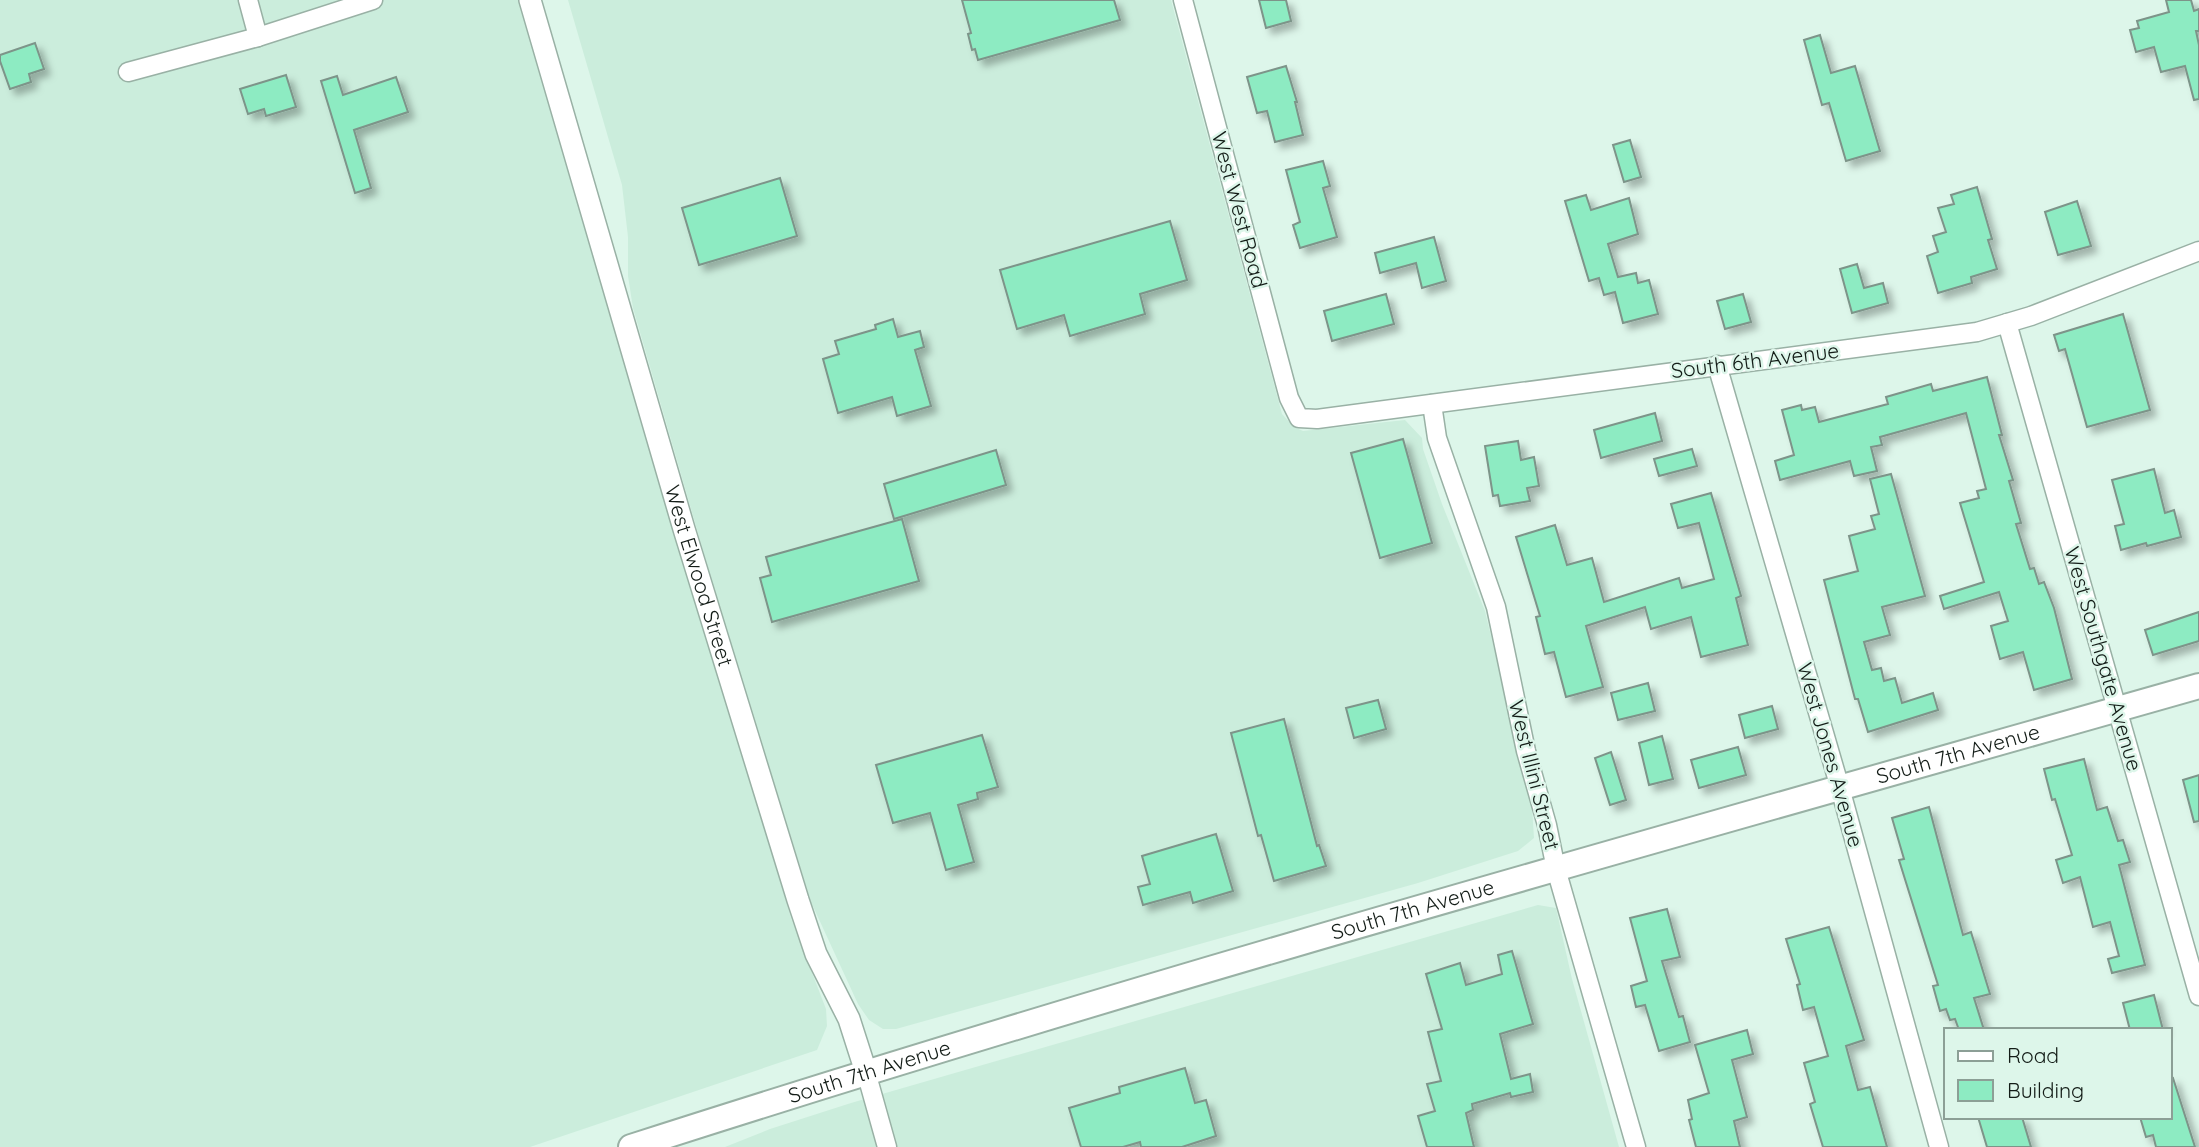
<svg xmlns="http://www.w3.org/2000/svg" width="2199" height="1147" viewBox="0 0 2199 1147" font-family="Quicksand,sans-serif">
<style>
.built{fill:#cbeddc}
.building{fill:#8debc2;stroke:#7d9489;stroke-width:2;filter:url(#shadow)}
.lines{fill:none;stroke-linecap:round;stroke-linejoin:round}
.minor-casing{stroke:#99b1a5;stroke-width:21}
.tertiary-casing{stroke:#99b1a5;stroke-width:24}
.secondary-casing{stroke:#99b1a5;stroke-width:28}
.minor{stroke:#fff;stroke-width:18}
.tertiary{stroke:#fff;stroke-width:21}
.secondary{stroke:#fff;stroke-width:24}
.labels{text-anchor:middle;stroke-width:5;stroke-linejoin:round;paint-order:stroke}
.street-label{font-size:21px;fill:#131c17;stroke:#ddf6ea}
</style>
<defs>
<filter id="shadow"><feDropShadow dx="6" dy="6" stdDeviation="3.5" flood-color="#0004"/></filter>
</defs>
<rect width="100%" height="100%" fill="#ddf6ea"/>
<g class="built">
<polygon points="0,0 526,0 791,918 826,1009 827,1026 817,1050 530,1147 0,1147"/>
<polygon points="568,0 1171,0 1282,414 1294,427 1303,431 1405,420 1422,438 1423,449 1442,504 1485,611 1532,807 1534,838 1518,851 1418,883 896,1029 883,1029 869,1020 858,1004 811,902 715,592 633,308 628,276 628,237 622,185"/>
<polygon points="1538,905 1556,908 1572,979 1619,1147 725,1147 770,1129 851,1103"/>
</g>
<g class="building">
<polygon points="962,0 1114,0 1120,20 978,60 975,49 972,50 968,34 971,33"/>
<polygon points="1259,0 1286,0 1291,21 1266,28"/>
<polygon points="2166,0 2191,0 2194,11 2199,9 2199,31 2196,31 2199,45 2199,99 2194,100 2185,66 2161,72 2154,47 2136,52 2130,30 2139,28 2137,21 2169,12"/>
<polygon points="1820,35 1831,73 1855,66 1880,151 1846,161 1829,103 1822,105 1804,40"/>
<polygon points="35,43 44,69 29,74 31,82 10,89 0,61 0,55"/>
<polygon points="1286,66 1297,102 1295,102 1303,135 1275,142 1267,111 1257,113 1247,77"/>
<polygon points="286,75 296,107 266,116 264,109 248,114 240,89"/>
<polygon points="337,76 343,95 396,77 408,112 354,130 371,188 355,193 321,81"/>
<polygon points="1630,140 1641,177 1624,182 1613,145"/>
<polygon points="1323,161 1330,186 1323,188 1337,237 1300,248 1293,225 1300,222 1286,170"/>
<polygon points="780,178 797,236 699,265 682,208"/>
<polygon points="1977,187 1992,239 1988,240 1997,269 1971,277 1972,283 1938,293 1927,256 1938,252 1933,236 1946,232 1938,208 1954,204 1951,195"/>
<polygon points="1586,195 1591,210 1629,198 1638,234 1608,244 1618,277 1636,273 1638,283 1649,280 1658,314 1623,323 1615,292 1604,295 1599,278 1589,281 1565,201"/>
<polygon points="2077,201 2091,246 2058,255 2045,212"/>
<polygon points="1170,221 1187,280 1140,294 1145,314 1070,336 1064,315 1017,329 1000,270"/>
<polygon points="1434,237 1446,281 1422,288 1416,263 1380,273 1375,253"/>
<polygon points="1857,264 1864,288 1883,283 1888,303 1852,313 1840,269"/>
<polygon points="1386,294 1394,324 1332,341 1324,311"/>
<polygon points="1743,294 1751,322 1725,329 1717,301"/>
<polygon points="2123,314 2150,410 2087,427 2065,349 2059,351 2054,335"/>
<polygon points="893,319 898,337 920,331 924,347 915,350 931,406 897,416 892,397 838,413 823,359 839,354 835,341 876,329 875,325"/>
<polygon points="1987,377 2002,435 1999,435 2013,480 2009,481 2021,523 2016,524 2030,569 2034,568 2039,584 2044,582 2054,608 2072,679 2034,690 2023,652 2000,659 1991,626 2008,621 1999,592 1944,609 1940,596 1984,582 1960,503 1979,498 1977,491 1986,489 1966,413 1880,437 1882,445 1871,447 1877,471 1854,476 1850,461 1780,480 1775,461 1794,455 1782,410 1801,405 1802,410 1815,407 1819,422 1888,404 1886,397 1931,384 1933,391"/>
<polygon points="1655,413 1662,441 1601,458 1594,430"/>
<polygon points="1403,439 1432,543 1380,558 1351,453"/>
<polygon points="1518,441 1521,460 1534,457 1539,486 1527,488 1530,501 1500,506 1498,495 1493,496 1485,446"/>
<polygon points="1692,449 1697,466 1659,476 1654,459"/>
<polygon points="996,450 1006,485 894,519 884,484"/>
<polygon points="2154,469 2165,513 2174,510 2181,537 2147,546 2146,543 2121,550 2115,526 2124,524 2112,480"/>
<polygon points="1891,474 1925,596 1882,607 1890,635 1864,642 1872,670 1881,668 1884,681 1895,678 1902,703 1933,693 1938,710 1868,732 1858,699 1855,699 1824,580 1858,571 1849,536 1875,529 1871,516 1879,514 1870,479"/>
<polygon points="1711,493 1741,596 1736,598 1748,645 1701,657 1691,617 1651,629 1645,607 1586,626 1603,687 1566,697 1554,652 1545,654 1536,617 1540,616 1516,537 1555,525 1567,565 1592,558 1604,602 1679,578 1682,588 1714,579 1699,523 1678,528 1671,504"/>
<polygon points="902,519 919,581 772,622 760,578 771,575 766,557"/>
<polygon points="2199,612 2199,641 2153,655 2145,630"/>
<polygon points="1648,683 1655,711 1618,720 1611,693"/>
<polygon points="1378,700 1386,729 1354,738 1346,708"/>
<polygon points="1772,706 1778,729 1745,738 1739,715"/>
<polygon points="1284,719 1317,846 1319,845 1326,866 1274,881 1261,835 1258,836 1231,733"/>
<polygon points="982,735 998,787 977,793 978,799 958,805 974,862 946,870 930,813 893,823 876,765"/>
<polygon points="1662,736 1673,779 1649,785 1639,743"/>
<polygon points="1738,747 1746,775 1699,788 1691,760"/>
<polygon points="1611,752 1626,800 1610,805 1595,758"/>
<polygon points="2084,759 2097,810 2107,807 2118,841 2123,840 2130,862 2119,865 2145,965 2112,973 2108,959 2119,956 2110,922 2093,927 2080,877 2063,883 2056,860 2072,855 2055,799 2052,800 2044,769"/>
<polygon points="2199,775 2199,821 2194,822 2183,780"/>
<polygon points="1929,807 1963,935 1971,932 1990,994 1974,998 1984,1030 1959,1030 1955,1019 1950,1020 1946,1009 1940,1011 1933,986 1938,985 1899,860 1904,859 1892,818"/>
<polygon points="1216,834 1233,891 1193,903 1190,892 1143,905 1138,887 1150,884 1142,856"/>
<polygon points="1667,909 1680,957 1662,961 1679,1017 1683,1016 1690,1042 1659,1051 1645,1005 1636,1007 1631,986 1647,981 1630,918"/>
<polygon points="1829,927 1864,1040 1846,1046 1858,1090 1870,1087 1887,1147 1823,1147 1810,1104 1815,1102 1804,1063 1828,1056 1814,1007 1803,1010 1797,985 1800,984 1786,939"/>
<polygon points="1512,951 1533,1024 1500,1034 1511,1079 1530,1074 1533,1092 1511,1097 1510,1093 1472,1104 1473,1110 1466,1113 1474,1147 1427,1147 1418,1116 1435,1111 1427,1084 1441,1081 1428,1032 1442,1029 1426,974 1460,963 1466,985 1502,974 1498,955"/>
<polygon points="2154,995 2163,1030 2130,1030 2123,1003"/>
<polygon points="1747,1030 1753,1054 1732,1060 1747,1117 1734,1121 1740,1147 1696,1147 1689,1120 1692,1119 1688,1100 1709,1093 1695,1045"/>
<polygon points="1185,1068 1195,1103 1206,1100 1216,1136 1182,1147 1141,1147 1140,1142 1123,1147 1081,1147 1069,1108 1120,1093 1119,1087"/>
<polygon points="2173,1078 2195,1147 2156,1147 2153,1135 2146,1137 2140,1117 2169,1117 2169,1079"/>
<polygon points="1978,1117 2022,1117 2031,1147 1987,1147"/>
</g>
<g class="lines">
<defs>
<g id="minor">
<polyline points="248,0 258,37"/>
<polyline points="1183,0 1289,398 1299,418 1317,419 1977,332 2031,316 2199,251"/>
<polyline points="128,72 258,37 373,0"/>
<polyline points="2007,323 2199,996"/>
<polyline points="1717,365 1840,788 1939,1147"/>
<polyline points="1432,404 1437,438 1496,607 1526,751 1547,825 1556,869 1636,1147"/>
<polyline points="866,1072 887,1147"/>
</g>
<g id="tertiary">
<path id="s1" d="M530,0L684,529L798,900L816,954L849,1019L866,1072"/>
</g>
<g id="secondary">
<path id="s2" d="M631,1147C1150,980 1675,835 2199,686"/>
</g>
</defs>
<use href="#minor" class="minor-casing"/>
<use href="#tertiary" class="tertiary-casing"/>
<use href="#secondary" class="secondary-casing"/>
<use href="#minor" class="minor"/>
<use href="#tertiary" class="tertiary"/>
<use href="#secondary" class="secondary"/>
</g>
<g class="labels">
<g class="street-label">
<text transform="translate(1239 210) rotate(75)" y="7">West West Road</text>
<text transform="translate(1755 361) rotate(-7)" y="7">South 6th Avenue</text>
<text dy="7" stroke="none"><textPath href="#s1" startOffset="600">West Elwood Street</textPath></text>
<text transform="translate(2103 659) rotate(74)" y="7">West Southgate Avenue</text>
<text dy="7" stroke="none"><textPath href="#s2" startOffset="1384">South 7th Avenue</textPath></text>
<text transform="translate(1830 755) rotate(74)" y="7">West Jones Avenue</text>
<text transform="translate(1534 775) rotate(76)" y="7">West Illini Street</text>
<text dy="7" stroke="none"><textPath href="#s2" startOffset="817">South 7th Avenue</textPath></text>
<text dy="7" stroke="none"><textPath href="#s2" startOffset="250">South 7th Avenue</textPath></text>
</g>
</g>
<rect x="1944" y="1028" width="228" height="91" fill="#ddf6ea" stroke="#8c9f96" stroke-width="2"/>
<rect x="1958" y="1051" width="35" height="10" fill="#ffffff" stroke="#8c9f96" stroke-width="2"/>
<text x="2007" y="1063" font-size="21" fill="#131c17">Road</text>
<rect x="1958" y="1080" width="35" height="21" fill="#8debc2" stroke="#8c9f96" stroke-width="2"/>
<text x="2007" y="1098" font-size="21" fill="#131c17">Building</text>
</svg>
